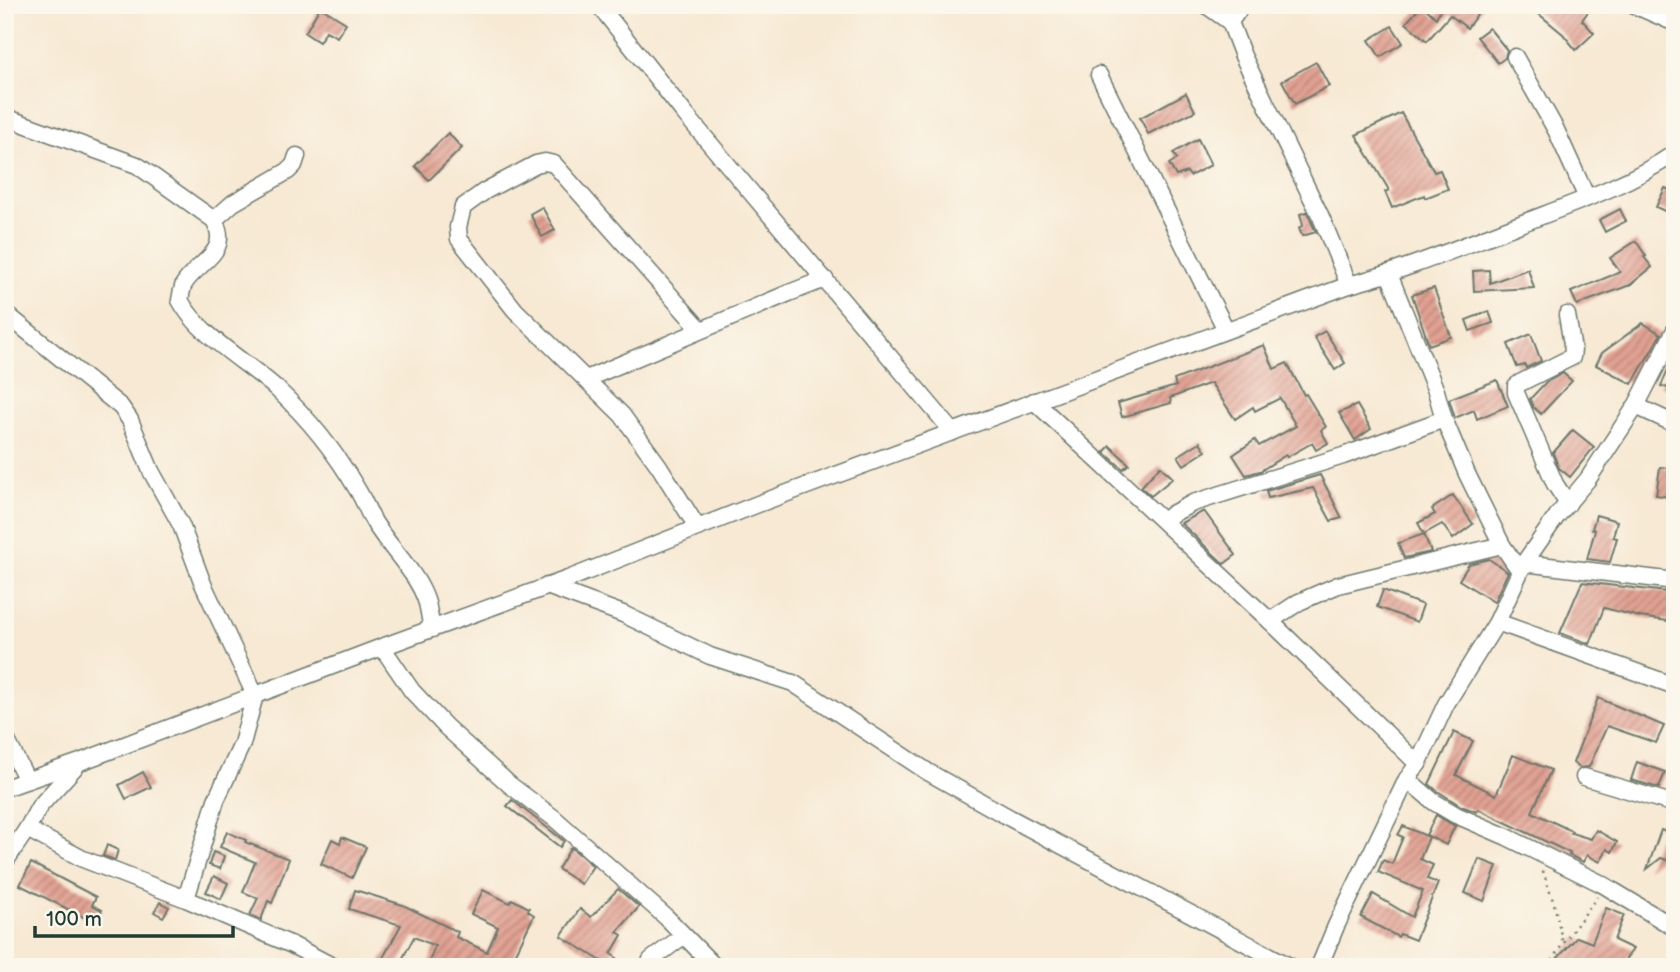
<svg xmlns="http://www.w3.org/2000/svg" width="1680" height="972" viewBox="0 0 1680 972" font-family="'Balsamiq Sans',sans-serif">
<style>
.building{fill:url(#building-hatch)}
.lines{fill:none;stroke-linecap:round;stroke-linejoin:round}
.minor-casing{stroke:#6b796c;stroke-width:19}
.path{stroke:#6b796c;stroke-width:2.5;stroke-dasharray:2 5;stroke-linecap:butt}
.minor{stroke:#fff;stroke-width:16}
</style>
<defs>
<pattern id="building-hatch" width="6" height="6" patternUnits="userSpaceOnUse" patternTransform="scale(1.75)"><rect width="6" height="6" fill="#e1a192"/><path d="M-1 1l2-2M0 6l6-6M5 7l2-2" fill="none" stroke="#b68478"/></pattern>
</defs>
<rect width="100%" height="100%" fill="#fbf7ec"/>
<filter id="ink" filterUnits="userSpaceOnUse"><feTurbulence type="fractalNoise" baseFrequency=".0143" numOctaves="2"/><feDisplacementMap in="SourceGraphic" scale="14" xChannelSelector="R" yChannelSelector="G"/><feConvolveMatrix kernelMatrix="1 2 1 2 8 2 1 2 1" color-interpolation-filters="sRGB"/></filter>
<filter id="wash" filterUnits="userSpaceOnUse"><feTurbulence type="fractalNoise" baseFrequency=".00686" numOctaves="4" result="noise"/><feDisplacementMap in="SourceGraphic" scale="28" xChannelSelector="R" yChannelSelector="G"/><feGaussianBlur stdDeviation="1.57" result="paint"/><feColorMatrix in="noise" values="0 0 0 0 0 0 0 0 0 0 0 0 0 0 0 0 0 1.4 0 .05"/><feComposite in="paint" operator="in"/></filter>
<g filter="url(#wash)">
<rect width="100%" height="100%" fill="#f7e9d3"/>
<g id="blocks">
<g class="building">
<polygon points="1422,5 1436,18 1441,9 1437,5 1484,5 1467,28 1450,15 1427,41 1406,23"/>
<polygon points="1528,5 1593,5 1582,20 1594,33 1576,50 1563,34"/>
<polygon points="320,7 346,23 337,37 326,31 319,42 305,33"/>
<polygon points="1392,26 1403,43 1380,57 1369,40"/>
<polygon points="1489,28 1507,50 1505,58 1498,63 1477,37"/>
<polygon points="1316,62 1329,86 1295,104 1282,81"/>
<polygon points="1186,93 1195,111 1148,134 1140,118"/>
<polygon points="1401,113 1434,172 1440,170 1448,189 1425,198 1424,195 1392,208 1385,192 1389,190 1356,135"/>
<polygon points="448,133 462,148 429,180 415,166"/>
<polygon points="1198,139 1211,165 1190,176 1187,172 1176,176 1169,164 1177,159 1173,153"/>
<polygon points="1665,188 1675,192 1675,216 1656,207"/>
<polygon points="542,207 555,230 542,237 530,214"/>
<polygon points="1620,209 1626,221 1605,232 1599,220"/>
<polygon points="1307,212 1316,232 1302,236 1299,228 1303,225 1300,214"/>
<polygon points="1636,241 1646,256 1644,257 1652,267 1630,285 1577,305 1571,292 1620,272 1610,258"/>
<polygon points="1528,269 1534,288 1474,291 1473,271 1489,270 1490,283"/>
<polygon points="1434,288 1451,337 1429,345 1412,295"/>
<polygon points="1489,311 1493,323 1470,331 1466,320"/>
<polygon points="1643,323 1661,334 1632,384 1596,365 1602,353"/>
<polygon points="1325,331 1345,363 1335,370 1314,337"/>
<polygon points="1531,334 1541,361 1526,368 1525,365 1517,367 1508,344"/>
<polygon points="1264,345 1274,369 1287,363 1304,395 1306,394 1326,427 1321,430 1328,443 1316,450 1312,443 1287,457 1286,455 1260,471 1246,475 1233,455 1255,440 1259,446 1296,426 1280,398 1255,411 1253,407 1235,419 1211,383 1170,398 1171,403 1122,417 1118,403 1176,386 1174,380"/>
<polygon points="1675,353 1675,390 1661,386"/>
<polygon points="1563,373 1572,381 1541,414 1533,407 1530,399 1546,382"/>
<polygon points="1497,380 1508,406 1477,419 1474,410 1455,418 1449,399"/>
<polygon points="1357,405 1371,429 1355,440 1339,413"/>
<polygon points="1573,430 1594,447 1570,477 1559,468 1553,453"/>
<polygon points="1200,442 1206,451 1184,465 1178,456"/>
<polygon points="1110,446 1129,464 1123,469 1104,452"/>
<polygon points="1160,466 1173,478 1151,496 1141,487"/>
<polygon points="1660,467 1675,469 1675,498 1656,495"/>
<polygon points="1320,475 1342,518 1331,521 1313,488 1268,498 1266,491"/>
<polygon points="1453,495 1473,524 1453,539 1442,524 1424,534 1418,523 1435,514 1432,509"/>
<polygon points="1204,511 1236,555 1224,564 1181,523"/>
<polygon points="1596,515 1617,521 1613,537 1617,538 1610,562 1587,559 1595,530 1592,529"/>
<polygon points="1424,534 1431,552 1404,558 1398,543"/>
<polygon points="1489,559 1508,572 1494,602 1459,580 1469,564"/>
<polygon points="1582,582 1675,593 1675,622 1640,617 1604,608 1590,644 1560,633"/>
<polygon points="1383,590 1423,605 1417,622 1377,607"/>
<polygon points="1598,698 1664,726 1656,743 1607,726 1589,767 1580,768 1573,763"/>
<polygon points="1454,732 1473,741 1456,775 1496,795 1513,755 1551,770 1532,812 1572,831 1571,833 1591,839 1596,830 1617,842 1612,852 1607,849 1600,862 1587,855 1583,862 1569,855 1570,853 1478,809 1477,812 1461,806 1436,790 1429,784"/>
<polygon points="1637,762 1665,772 1659,788 1631,780"/>
<polygon points="143,772 151,787 126,799 119,785"/>
<polygon points="512,800 564,841 560,847 507,806"/>
<polygon points="1436,815 1455,826 1446,845 1426,835"/>
<polygon points="1403,826 1429,837 1420,859 1433,865 1427,879 1438,883 1415,940 1400,934 1398,937 1361,917 1373,894 1412,917 1423,891 1378,872 1383,860 1392,864 1403,837 1398,835"/>
<polygon points="1661,830 1675,836 1675,863 1661,858 1647,869"/>
<polygon points="227,832 246,840 245,842 289,859 272,903 268,901 261,920 250,915 258,898 243,892 255,862 220,847"/>
<polygon points="342,837 366,847 352,878 321,864 332,839 340,843"/>
<polygon points="107,845 118,850 115,860 103,856"/>
<polygon points="571,847 593,866 581,884 558,869"/>
<polygon points="213,852 224,856 220,869 209,865"/>
<polygon points="1479,859 1497,866 1484,901 1465,893"/>
<polygon points="31,863 96,897 92,905 102,910 95,923 20,885"/>
<polygon points="214,876 228,883 221,899 206,892"/>
<polygon points="618,889 639,907 617,932 622,935 611,954 617,958 611,967 561,936 580,909 591,917"/>
<polygon points="355,890 403,905 458,932 456,937 487,952 498,927 471,914 483,890 510,903 512,899 529,908 528,911 534,915 514,957 533,967 427,967 435,946 414,937 398,967 378,967 401,925 349,909"/>
<polygon points="160,902 169,907 163,917 154,912"/>
<polygon points="1606,908 1624,915 1614,940 1633,949 1620,967 1565,967 1555,961 1577,937 1592,943"/>
</g>
</g>
</g>
<g filter="url(#ink)">
<use href="#blocks" fill-opacity="0" stroke="#6b796c" stroke-width="2"/>
<g class="lines">
<defs>
<g id="minor">
<polyline points="599,5 685,114 953,432"/>
<polyline points="1206,5 1230,22"/>
<polyline points="1242,5 1230,22 1243,56 1321,217 1349,285"/>
<polyline points="1634,5 1675,23"/>
<polyline points="1515,57 1556,130 1587,198"/>
<polyline points="1099,75 1226,330"/>
<path d="M5,117L137,165L214,220C232,253 198,261 184,284C182,288 181,295 180,300C198,335 247,362 277,389C308,418 336,453 357,489C364,500 368,512 374,522C390,549 418,573 427,603C429,611 430,620 432,629"/>
<polyline points="214,220 233,203 288,171 294,165 297,156"/>
<polyline points="1389,274 1436,391 1444,419 1467,474 1502,545 1520,571"/>
<polyline points="5,313 121,407 130,420 151,471 181,525 203,584 255,695 242,744 216,800 186,899"/>
<polyline points="1567,315 1573,350 1572,357 1520,383 1516,386 1516,393 1555,484 1568,504"/>
<polyline points="586,379 789,293 825,279"/>
<polyline points="1034,401 1270,621 1418,764"/>
<polyline points="1636,406 1675,424"/>
<polyline points="1164,521 1172,514 1193,503 1343,456 1444,419"/>
<polyline points="697,527 659,466 622,415 515,310 459,239 458,227 463,207 485,191 536,164 545,162 554,164 701,330"/>
<polyline points="1524,563 1675,581"/>
<polyline points="547,586 623,614 710,656 793,683 928,772 1010,818 1291,967"/>
<polyline points="1270,621 1299,602 1338,585 1502,545"/>
<polyline points="1497,622 1675,686"/>
<polyline points="382,647 412,691 446,727 510,785 554,818 667,918 715,967"/>
<polyline points="5,737 27,780"/>
<polyline points="1584,777 1675,804"/>
<polyline points="1407,779 1434,802 1456,815 1507,837 1602,884 1675,928"/>
<path d="M5,788L80,762L382,647L568,579L758,504L1349,285C1406,270 1460,247 1515,226C1569,205 1627,186 1675,153"/>
<polyline points="27,829 83,859 186,899 292,945 334,967"/>
<polyline points="5,862 27,829 39,807 76,766"/>
<polyline points="648,967 651,960 683,936"/>
<polyline points="1319,967 1336,926 1407,779 1418,764 1446,704 1497,622 1524,563 1557,516 1588,479 1636,406 1675,330"/>
</g>
</defs>
<use href="#minor" class="minor-casing"/>
<g class="path">
<polyline points="1543,871 1555,907 1563,945"/>
<polyline points="1550,967 1555,955 1597,897"/>
</g>
<use href="#minor" class="minor"/>
</g>
</g>
<rect width="1680" height="972" fill="none" stroke="#fbf7ec" stroke-width="28"/>
<path d="M35 926v10h198v-10" fill="none" stroke="#1f3d34" stroke-width="3.5"/>
<text x="46" y="926" font-size="21" fill="#1f3d34" stroke="#fbf7ec" stroke-width="5" paint-order="stroke">100 m</text>
</svg>
